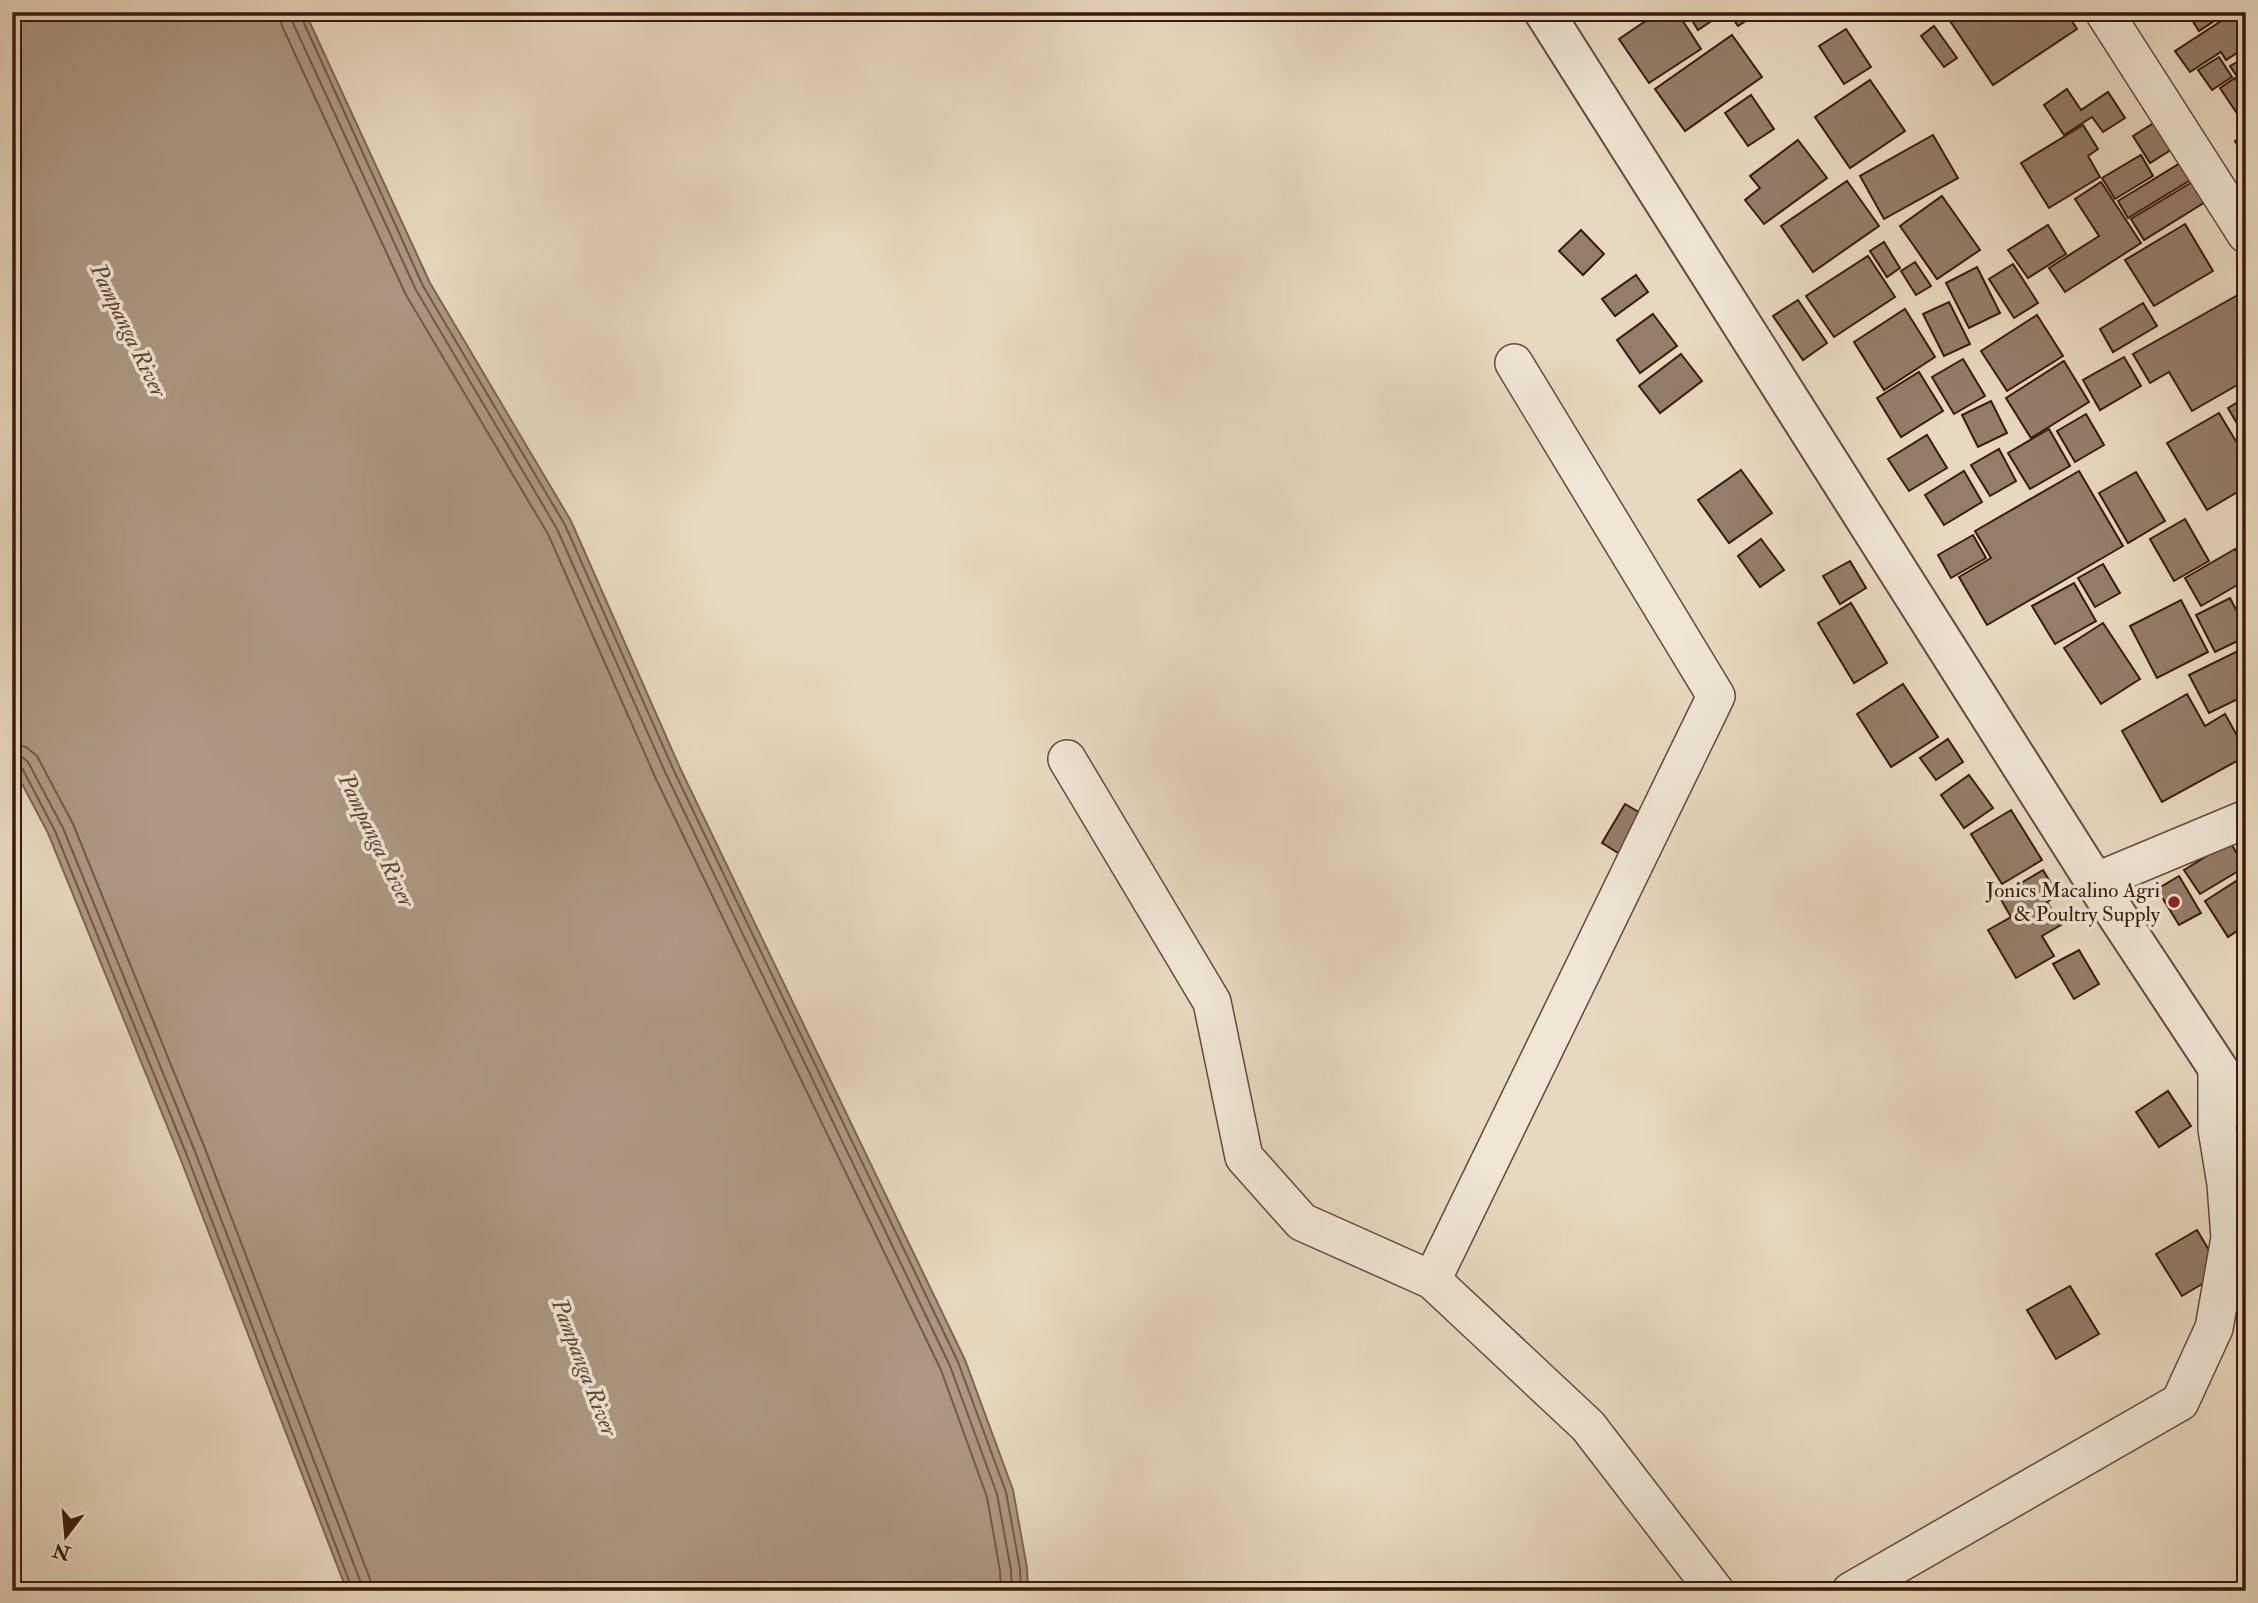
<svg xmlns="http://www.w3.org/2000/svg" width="2258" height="1603" viewBox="0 0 2258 1603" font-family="'IM FELL Double Pica',serif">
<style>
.water{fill:#ac9883;stroke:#7e6553;stroke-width:2}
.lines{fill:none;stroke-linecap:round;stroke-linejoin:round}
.shore{stroke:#735848;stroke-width:2}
.building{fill:#947d6a;stroke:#3a190c;stroke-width:2}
.minor-casing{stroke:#654939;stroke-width:40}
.tertiary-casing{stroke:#654939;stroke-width:42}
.minor{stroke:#efe6d6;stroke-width:37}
.tertiary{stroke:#efe6d6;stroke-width:38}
.poi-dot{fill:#8f2418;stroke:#efe6d6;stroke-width:2.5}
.labels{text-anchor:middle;stroke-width:7;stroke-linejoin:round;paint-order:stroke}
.poi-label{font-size:21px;fill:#3a190c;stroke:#efe6d6;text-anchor:end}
.water-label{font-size:23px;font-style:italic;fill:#624536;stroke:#efe6d6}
</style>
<rect width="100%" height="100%" fill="#e7d9c0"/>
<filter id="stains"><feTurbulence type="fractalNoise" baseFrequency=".00286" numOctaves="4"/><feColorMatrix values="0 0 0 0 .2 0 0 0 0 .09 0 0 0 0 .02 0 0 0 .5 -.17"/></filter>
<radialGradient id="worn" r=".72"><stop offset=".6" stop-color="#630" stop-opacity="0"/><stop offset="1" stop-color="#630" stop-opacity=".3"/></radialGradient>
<polygon class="water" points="12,12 305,12 430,283 571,521 680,768 965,1360 1013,1490 1027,1568 1028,1591 347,1591 179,1155 48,833 12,765"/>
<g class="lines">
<g class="shore">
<polyline points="280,12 282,26 406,295 548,534 656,779 941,1370 987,1497 1000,1571 1001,1591"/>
<polyline points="290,12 292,21 416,290 557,529 666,774 950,1366 997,1494 1011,1570 1012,1591"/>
<polyline points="299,12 423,286 565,525 674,771 958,1362 1006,1492 1020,1569 1021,1591"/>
<polyline points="12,744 26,747 37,756 73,824 204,1146 370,1579 372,1591"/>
<polyline points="12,755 22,757 28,762 63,828 194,1149 361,1583 362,1591"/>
<polyline points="12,764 22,768 55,831 186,1153 353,1591"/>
</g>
</g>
<g class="building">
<polygon points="1659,12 1677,12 1701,49 1649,83 1619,39"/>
<polygon points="1687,12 1713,12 1716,18 1698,30"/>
<polygon points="1728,12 1760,12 1738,26"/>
<polygon points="1944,12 2022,12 2027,19 2036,12 2066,12 2077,29 1993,85"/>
<polygon points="2187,12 2228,12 2199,31"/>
<polygon points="2235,12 2246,12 2246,47 2226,60 2221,52 2190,72 2175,51"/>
<polygon points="1934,26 1957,58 1944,67 1921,36"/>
<polygon points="1846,29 1871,67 1844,84 1819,46"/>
<polygon points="1732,35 1762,77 1685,131 1655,89"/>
<polygon points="2219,57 2232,77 2212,90 2198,70"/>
<polygon points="2246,57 2246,90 2230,66"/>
<polygon points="2235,78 2246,95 2246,106 2236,112 2220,88"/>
<polygon points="1870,80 1905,131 1850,168 1815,117"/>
<polygon points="2067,89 2081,110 2108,92 2125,118 2103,132 2092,117 2064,135 2044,105"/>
<polygon points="1751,95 1774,129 1748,146 1725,113"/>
<polygon points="2157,121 2174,148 2150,163 2133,136"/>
<polygon points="2083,125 2098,149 2088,156 2100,177 2049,208 2021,163"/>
<polygon points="2246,134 2246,158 2235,141"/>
<polygon points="1933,135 1958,178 1884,219 1860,176"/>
<polygon points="1798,140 1827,178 1764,224 1745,200 1760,188 1750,176"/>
<polygon points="2141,155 2153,176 2115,199 2102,178"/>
<polygon points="2187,159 2197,176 2128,218 2118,201"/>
<polygon points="2197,179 2210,199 2144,240 2131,219"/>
<polygon points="1847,181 1879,226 1813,272 1781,226"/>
<polygon points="2101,182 2141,243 2065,292 2049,268 2099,236 2075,199"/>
<polygon points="1942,196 1980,250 1937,279 1900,226"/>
<polygon points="2185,224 2213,271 2154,306 2125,260"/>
<polygon points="2048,225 2066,254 2028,278 2008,250"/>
<polygon points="1581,230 1604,254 1583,275 1559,251"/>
<polygon points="1884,242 1900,268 1887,277 1870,251"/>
<polygon points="1868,256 1895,297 1834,337 1806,296"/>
<polygon points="1915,262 1931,286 1916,295 1901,271"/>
<polygon points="2013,264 2038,303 2014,318 1989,279"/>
<polygon points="1977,267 2000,313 1969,328 1946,283"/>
<polygon points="1636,275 1648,292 1615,316 1602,299"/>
<polygon points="2243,292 2246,297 2246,380 2192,411 2169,372 2150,383 2133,354"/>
<polygon points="1798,300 1827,343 1803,360 1773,316"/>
<polygon points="1949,302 1970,344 1944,356 1923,314"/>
<polygon points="2143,303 2157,326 2113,352 2100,329"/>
<polygon points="1905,309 1935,357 1884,390 1854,342"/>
<polygon points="1653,314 1677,346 1640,373 1617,340"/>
<polygon points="2037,315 2063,356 2007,391 1981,351"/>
<polygon points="1681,354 1702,381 1660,413 1639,386"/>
<polygon points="2124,357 2141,386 2100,410 2083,380"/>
<polygon points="1963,359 1985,396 1954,414 1932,377"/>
<polygon points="2064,361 2089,402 2031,438 2006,398"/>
<polygon points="1919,372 1943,411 1901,437 1877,398"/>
<polygon points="2246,397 2246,439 2228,408"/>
<polygon points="1991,401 2007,433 1978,447 1962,415"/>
<polygon points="2219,413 2246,458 2246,487 2207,510 2167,443"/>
<polygon points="2086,414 2104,445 2075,462 2057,431"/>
<polygon points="2049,429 2070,466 2030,489 2008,453"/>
<polygon points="1927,435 1947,468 1909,491 1888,459"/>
<polygon points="1999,449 2016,481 1990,496 1971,465"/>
<polygon points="1741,470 1772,513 1729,543 1698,500"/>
<polygon points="1964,471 1982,502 1944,525 1925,495"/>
<polygon points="2079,471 2123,546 1987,625 1959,577 1991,558 1975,531"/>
<polygon points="2136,472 2165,521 2128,543 2099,493"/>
<polygon points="2185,519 2209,561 2174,581 2150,539"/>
<polygon points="1973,535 1986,558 1951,578 1938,555"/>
<polygon points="1761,539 1784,570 1760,587 1738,556"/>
<polygon points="2235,549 2246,568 2246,580 2201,606 2185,578"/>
<polygon points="1850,561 1866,588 1840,604 1823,576"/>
<polygon points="2103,564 2120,593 2095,607 2078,578"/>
<polygon points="2074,583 2096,621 2055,644 2032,606"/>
<polygon points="2230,598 2246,629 2246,637 2215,652 2196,615"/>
<polygon points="2181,600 2208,652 2157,678 2130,626"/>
<polygon points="1851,603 1887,663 1854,683 1818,623"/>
<polygon points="2103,623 2140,679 2101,704 2064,648"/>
<polygon points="2246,647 2246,695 2209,713 2189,675"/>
<polygon points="1903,684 1938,737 1891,767 1857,714"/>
<polygon points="2187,694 2205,726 2225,714 2246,752 2246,756 2162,802 2122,731"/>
<polygon points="1948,739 1963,762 1936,780 1920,758"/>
<polygon points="1969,775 1993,808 1964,828 1941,795"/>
<polygon points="1625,804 1651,819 1628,859 1602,843"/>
<polygon points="2011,810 2042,860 2002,884 1971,834"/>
<polygon points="2230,842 2245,867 2200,894 2184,870"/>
<polygon points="2043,870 2058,895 2047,902 2061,925 2042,936 2054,956 2016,978 1988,930 2011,917 1999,896"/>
<polygon points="2179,876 2201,913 2179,925 2157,889"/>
<polygon points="2241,878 2246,886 2246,925 2228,937 2205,901"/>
<polygon points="2079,950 2099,984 2074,999 2053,964"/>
<polygon points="2168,1091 2191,1126 2159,1147 2136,1112"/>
<polygon points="2197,1230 2222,1272 2182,1296 2156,1254"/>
<polygon points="2070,1286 2099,1334 2056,1359 2027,1310"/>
</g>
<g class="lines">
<defs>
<g id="minor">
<polyline points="2104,12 2246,234"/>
<polyline points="1067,759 1212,1002 1244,1157 1302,1222 1432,1280 1588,1426 1715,1591"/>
<polyline points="2095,882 2246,819"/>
<polyline points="1432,1280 1716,696 1514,363"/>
<polyline points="1851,1591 2180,1402 2214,1328 2230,1238 2226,1184 2217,1129 2217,1068"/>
</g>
<polyline id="tertiary" points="1544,12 2095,882 2246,1111"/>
</defs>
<use href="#minor" class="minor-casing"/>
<use href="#tertiary" class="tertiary-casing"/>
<use href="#minor" class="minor"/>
<use href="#tertiary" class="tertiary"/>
</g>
<circle class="poi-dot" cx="2174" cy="902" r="7"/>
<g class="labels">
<g class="poi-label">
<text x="2160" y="897">Jonics Macalino Agri<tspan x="2160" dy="24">&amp; Poultry Supply</tspan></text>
</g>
<g class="water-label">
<text transform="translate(129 330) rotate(64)" y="8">Pampanga River</text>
<text transform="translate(377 840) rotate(64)" y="8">Pampanga River</text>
<text transform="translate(585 1367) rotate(69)" y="8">Pampanga River</text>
</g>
</g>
<rect width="2258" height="1603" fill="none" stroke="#e7d9c0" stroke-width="42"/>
<rect x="14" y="14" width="2230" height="1575" fill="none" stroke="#3a190c" stroke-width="3.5"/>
<rect x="21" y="21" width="2216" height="1561" fill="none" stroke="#3a190c" stroke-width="2"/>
<g transform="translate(66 1536) rotate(196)" stroke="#efe6d6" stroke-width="5" paint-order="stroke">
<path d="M0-5L12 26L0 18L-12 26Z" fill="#3a190c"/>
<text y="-10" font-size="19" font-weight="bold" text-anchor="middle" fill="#3a190c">N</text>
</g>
<rect width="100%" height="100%" filter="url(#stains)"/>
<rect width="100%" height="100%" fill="url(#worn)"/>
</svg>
